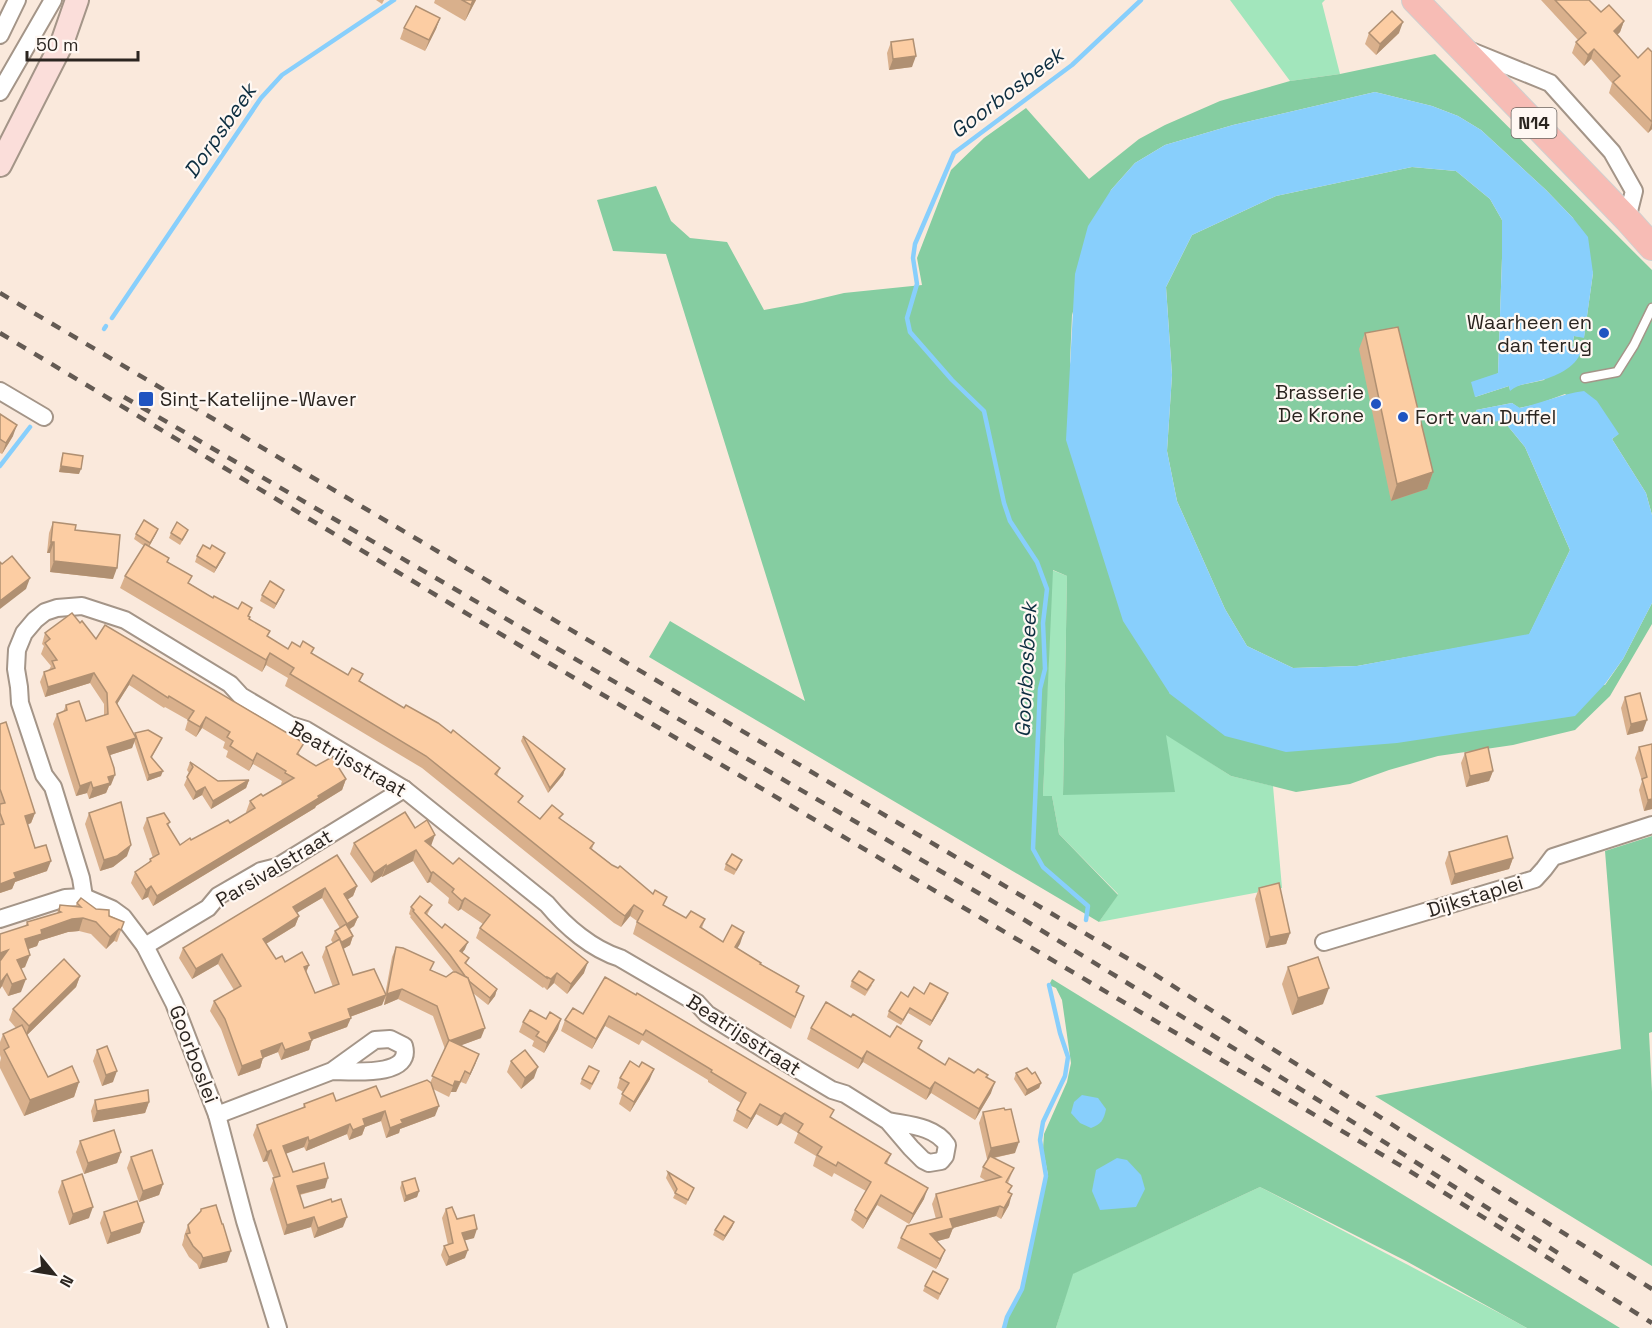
<svg xmlns="http://www.w3.org/2000/svg" width="1652" height="1328" viewBox="0 0 1652 1328" font-family="'Space Grotesk',sans-serif">
<style>
.green{fill:#a2e6bc}
.forest{fill:#85cda1}
.water{fill:#88cffc}
.lines{fill:none;stroke-linecap:round;stroke-linejoin:round}
.stream{stroke:#88cffc;stroke-width:4.5}
.lane-casing{stroke:#a49588;stroke-width:11}
.street-casing{stroke:#a49588;stroke-width:20}
.secondary-casing{stroke:#a49588;stroke-width:26}
.primary-casing{stroke:#d0cfce;stroke-width:28}
.lane{stroke:#fff;stroke-width:8}
.street{stroke:#fff;stroke-width:16}
.secondary{stroke:#fbdeda;stroke-width:22}
.primary{stroke:#f7bcb5;stroke-width:26}
.rail{stroke:#635a53;stroke-width:4.5;stroke-dasharray:10 10;stroke-linecap:butt}
.wall{fill:#d9b08c;fill-rule:evenodd}
.shaded-wall{fill:#b09072}
.building{fill:#fccda3;stroke:#b09072;stroke-width:1.5}
.poi-dot{fill:#1f54c1;stroke:#fff8f3;stroke-width:2}
.labels{text-anchor:middle;stroke-width:4.5;stroke-linejoin:round;paint-order:stroke}
.shield{fill:#fff8f3;stroke:#6b645f;stroke-width:1.5}
.shield-label{font-size:18px;font-weight:bold;fill:#2b2520}
.poi-label{font-size:20px;fill:#2b2520;stroke:#fff8f3;text-anchor:end}
.street-label{font-size:20px;fill:#2b2520;stroke:#fff8f3}
.water-label{font-size:21px;font-style:italic;fill:#0d2e40;stroke:#fff8f3}
</style>
<rect width="100%" height="100%" fill="#fae9dc"/>
<g class="green">
<polygon points="1230,0 1325,0 1322,3 1340,74 1290,81"/>
<polygon points="1052,570 1067,576 1063,794 1166,734 1231,776 1273,786 1282,888 1099,922 1118,894 1059,834 1052,796 1043,796"/>
<polygon points="1260,1187 1503,1315 1527,1328 1056,1328 1072,1274"/>
</g>
<g class="forest">
<polygon points="1435,54 1652,270 1652,515 1646,493 1612,439 1618,434 1565,394 1538,404 1519,408 1512,403 1476,410 1477,416 1485,416 1505,420 1507,425 1525,447 1570,550 1529,635 1357,666 1293,668 1247,646 1225,609 1177,501 1167,451 1172,375 1166,287 1192,235 1276,196 1412,167 1456,171 1490,199 1502,220 1502,258 1498,373 1475,397 1509,386 1510,390 1516,386 1544,380 1572,346 1574,336 1584,337 1593,273 1573,218 1546,190 1481,130 1458,116 1432,106 1375,92 1233,125 1165,145 1135,163 1111,190 1072,315 1070,362 1170,694 1605,685 1623,659 1652,603 1652,624 1610,696 1575,730 1513,745 1438,756 1389,770 1350,784 1296,792 1231,776 1166,735 1175,792 1063,795 1067,576 1053,570 1043,796 1052,796 1059,834 1118,895 1099,922 649,657 670,621 805,701 666,254 613,251 597,200 656,186 671,221 690,238 727,242 764,310 802,303 844,293 922,285 917,258 951,170 984,138 1026,108 1089,179 1139,139 1165,125 1220,101 1290,81 1340,74"/>
<polygon points="1652,836 1652,1032 1649,1033 1652,1092 1652,1266 1375,1096 1621,1049 1605,851"/>
<polygon points="1052,979 1620,1328 1527,1328 1406,1261 1260,1187 1073,1274 1056,1328 1004,1328 1007,1316 1022,1289 1044,1187 1048,1175 1043,1149 1044,1134 1067,1082 1071,1063 1062,1000 1056,988 1049,985"/>
</g>
<g class="water">
<path d="M1375,92L1432,106L1458,116L1481,130L1546,190L1573,218L1588,237L1593,273L1584,338L1574,336L1572,346L1581,349C1580,365 1557,376 1542,380C1530,384 1519,383 1510,391L1509,386L1475,397L1471,382L1498,373L1502,258V220L1490,199L1456,171L1412,167L1276,196L1192,235L1166,287L1172,375L1167,451L1177,501L1225,609L1247,646L1293,668L1357,666L1529,634L1570,550L1525,447L1507,425L1505,420L1486,423L1485,416L1477,417L1476,410L1512,403L1520,408C1542,403 1561,394 1584,391L1597,401L1619,434L1612,439L1646,493L1652,515V603L1623,659L1605,684L1575,716L1397,743L1286,752L1225,736L1170,694L1123,621L1066,440L1075,274L1088,226L1111,190L1135,163L1165,145L1233,125Z"/>
<path d="M1082,1095L1098,1098L1106,1109C1104,1120 1101,1124 1091,1128L1080,1123L1071,1113L1074,1102Z"/>
<polygon points="1117,1158 1127,1160 1141,1175 1145,1189 1136,1207 1100,1210 1092,1191 1096,1170"/>
</g>
<g class="lines">
<g class="stream">
<polyline points="112,318 261,98 282,75 394,0"/>
<polyline points="104,329 106,326"/>
<polyline points="0,466 30,427"/>
<polyline points="1086,920 1088,906 1043,867 1033,849 1040,689 1045,669 1043,623 1047,589 1037,562 1010,521 1004,503 984,411 952,380 910,332 907,318 917,284 913,258 915,244 954,153 1072,65 1141,0"/>
<polyline points="1004,1328 1007,1317 1022,1289 1046,1176 1040,1140 1043,1122 1065,1076 1068,1057 1060,1033 1049,985"/>
</g>
<defs>
<polyline id="lane" points="1585,378 1617,372 1634,345 1652,308"/>
<g id="street">
<polyline points="0,35 17,0"/>
<polyline points="1471,51 1550,83 1612,152 1634,191 1627,219"/>
<polyline points="0,92 53,0"/>
<polyline points="0,391 44,417"/>
<path d="M84,897L81,878L53,787L44,775L20,703L19,687L16,669L17,650L24,633L35,620L45,612L57,608L82,606L125,620L230,684L241,696L290,725L306,730L404,789L547,904C566,927 592,949 620,958L697,1003L707,1014L765,1050L832,1090L845,1094L888,1121L911,1148L923,1160L929,1163L941,1161L945,1156L947,1145C935,1126 908,1125 888,1121"/>
<polyline points="0,919 65,898 84,897 112,909 123,917 145,946 174,1003 217,1115 245,1221 278,1328"/>
<polyline points="1324,942 1535,879 1544,869 1553,857 1652,825"/>
<polyline points="145,946 208,908 218,896 261,871 277,867 404,789"/>
<path d="M217,1115L332,1071L375,1040L390,1039L404,1046C413,1078 350,1071 332,1071"/>
</g>
<polyline id="secondary" points="0,165 62,43 77,0"/>
<polyline id="primary" points="1415,0 1627,219 1652,247"/>
</defs>
<use href="#lane" class="lane-casing"/>
<use href="#street" class="street-casing"/>
<use href="#secondary" class="secondary-casing"/>
<use href="#primary" class="primary-casing"/>
<use href="#lane" class="lane"/>
<use href="#street" class="street"/>
<use href="#secondary" class="secondary"/>
<use href="#primary" class="primary"/>
<g class="rail">
<polyline points="0,293 1154,974 1652,1289"/>
<polyline points="0,333 549,663 1408,1170 1652,1323"/>
<polyline points="124,397 1018,916 1323,1103 1566,1258"/>
</g>
</g>
<g class="wall">
<polygon points="376,0 384,0 382,4"/>
<polygon points="435,0 476,0 465,21 434,3"/>
<polygon points="1541,0 1589,0 1601,12 1624,21 1620,32 1617,35 1638,58 1652,52 1652,129 1648,133 1609,93 1612,83 1591,59 1584,66 1572,53 1576,42 1578,40"/>
<polygon points="440,18 436,29 425,51 400,39 404,28"/>
<polygon points="1369,33 1399,33 1376,55 1365,44"/>
<polygon points="891,42 912,67 889,70 887,53"/>
<polygon points="1365,333 1433,472 1427,489 1391,501 1359,349"/>
<polygon points="0,414 13,436 2,454 0,453"/>
<polygon points="63,453 79,474 59,472 61,459"/>
<polygon points="53,522 75,530 113,579 50,572 50,553 47,553 49,533"/>
<polygon points="158,529 156,534 149,547 168,562 189,583 213,598 238,609 252,608 249,616 250,619 268,637 288,649 312,654 348,675 363,674 360,681 404,708 451,733 500,768 497,776 520,804 540,819 561,819 594,843 592,849 664,905 686,918 705,919 702,928 723,942 744,932 737,948 761,964 799,986 797,992 804,996 791,1029 633,934 637,921 630,916 621,927 614,923 422,768 285,686 288,678 266,665 262,672 120,588 125,576 144,546 134,539 136,534"/>
<polygon points="188,530 186,535 180,545 169,538 171,533"/>
<polygon points="210,549 225,553 223,558 214,573 195,562 197,556"/>
<polygon points="262,595 282,595 274,609 260,601"/>
<polygon points="80,623 96,639 300,754 299,755 316,766 346,779 342,790 316,806 315,808 153,906 148,897 142,900 131,883 135,872 149,863 150,859 153,858 143,828 147,818 170,822 168,826 180,845 230,823 247,813 246,812 250,801 263,796 283,784 281,784 282,781 253,764 249,771 226,757 228,751 223,748 225,742 202,728 196,737 185,730 188,720 165,707 164,708 129,685 117,704 134,735 135,733 162,738 160,743 152,757 161,776 147,781 134,741 132,748 110,755 111,785 109,786 106,793 89,799 87,793 76,796 53,724 57,714 63,712 66,705 86,721 104,715 104,704 90,683 45,697 40,682 44,672 49,670 51,666 41,654 44,646 42,644 45,633"/>
<polygon points="1625,697 1643,731 1627,735 1621,708"/>
<polygon points="0,724 35,813 31,823 27,825 35,848 47,871 15,882 12,889 0,893"/>
<polygon points="523,736 565,769 563,775 548,793 521,741"/>
<polygon points="1652,744 1652,809 1644,811 1639,790 1642,781 1635,758 1639,747"/>
<polygon points="1465,753 1493,771 1489,781 1466,787 1461,763"/>
<polygon points="190,762 218,781 249,780 246,788 211,809 202,795 193,800 184,785 189,773 187,770"/>
<polygon points="89,813 127,856 113,867 100,871 85,824"/>
<polygon points="415,828 431,846 584,973 567,994 554,983 547,990 544,987 543,988 476,938 480,928 483,924 461,909 458,911 448,903 449,898 430,882 427,883 413,861 382,877 382,876 371,883 350,854 354,843"/>
<polygon points="1449,852 1513,858 1509,869 1451,885 1445,863"/>
<path d="M337,855L357,886L353,896L347,900L358,917L354,926L350,929L353,936L350,945L343,949L353,975L385,995L392,957L396,947L431,970L446,977L454,972L410,917L411,916L409,914L411,907L432,905L427,915L465,949L462,953L469,958L466,964L497,989L495,996L488,1005L473,993L481,1038L461,1045L479,1054L466,1084L461,1082L456,1092H451L449,1097L433,1089L435,1116L400,1129L399,1133L386,1138L381,1121L365,1127L362,1135L349,1140L347,1134L306,1151L304,1147L286,1153L293,1172L325,1188L300,1195L304,1208L343,1227L314,1238L311,1227L284,1235L270,1189L274,1178L267,1161L263,1162L253,1135L257,1125L303,1108L304,1104L381,1097L430,1083L445,1049L433,1016L398,999L384,1005L385,998L382,1005L350,1017L347,1027L312,1040L309,1050L281,1060L278,1052L263,1058L260,1068L238,1076L221,1029L210,1011L214,1001L234,990L218,964L192,979L179,958L183,948ZM322,898L340,928L335,931L331,940L333,943L326,947L322,957L333,987L315,993L306,973L309,965L285,962L276,959L266,944L295,926L299,916L297,912Z"/>
<polygon points="726,864 740,865 734,875 724,870"/>
<polygon points="1259,888 1290,933 1286,944 1266,948 1255,899"/>
<polygon points="77,903 96,909 124,922 117,942 114,941 106,949 91,934 79,931 68,932 39,941 37,946 28,949 25,967 21,969 21,992 8,996 2,986 0,989 27,922 57,913 60,905 75,907"/>
<polygon points="1288,967 1323,1004 1292,1015 1282,984"/>
<polygon points="80,976 76,987 27,1035 48,1077 79,1082 74,1097 24,1116 0,1068 0,1062 1,1058 0,1055 0,1042 3,1034 16,1028 9,1020 13,1009"/>
<polygon points="605,977 831,1118 891,1154 887,1164 924,1199 909,1224 877,1205 863,1229 851,1220 855,1210 866,1191 834,1173 832,1177 813,1166 816,1156 794,1143 798,1133 781,1123 777,1126 756,1114 747,1129 733,1121 737,1110 741,1103 708,1082 708,1080 642,1040 639,1045 605,1026 592,1049 561,1031 565,1020 583,1014"/>
<polygon points="852,981 872,985 865,996 850,987"/>
<polygon points="924,994 946,999 930,1026 908,1013 901,1025 887,1017 889,1011 908,997"/>
<polygon points="851,1017 890,1037 922,1041 919,1049 945,1065 974,1073 988,1075 987,1078 991,1093 975,1120 931,1093 926,1100 863,1062 858,1069 807,1039 811,1028"/>
<polygon points="523,1022 558,1029 544,1053 532,1046 534,1041 519,1032"/>
<polygon points="97,1050 113,1082 102,1086 93,1061"/>
<polygon points="511,1061 534,1078 521,1089 507,1072"/>
<polygon points="1016,1073 1032,1074 1041,1083 1039,1088 1025,1096 1014,1079"/>
<polygon points="597,1077 590,1090 580,1084 582,1079"/>
<polygon points="620,1078 650,1079 630,1112 619,1104 623,1092 617,1088"/>
<polygon points="95,1100 149,1102 145,1113 93,1122 91,1111"/>
<polygon points="983,1112 1015,1153 994,1158 1014,1168 1008,1183 1010,1193 1009,1205 1001,1219 996,1216 953,1228 949,1238 937,1241 941,1260 936,1269 897,1248 901,1238 936,1219 932,1204 936,1194 986,1181 980,1177 983,1167 989,1159 987,1159 979,1123"/>
<polygon points="80,1141 121,1152 117,1163 84,1174 76,1152"/>
<polygon points="131,1157 163,1184 159,1195 139,1202 127,1168"/>
<polygon points="668,1172 694,1188 686,1205 673,1198 675,1194 666,1178"/>
<polygon points="62,1181 89,1218 69,1225 58,1192"/>
<polygon points="402,1182 419,1191 417,1197 404,1202 400,1188"/>
<polygon points="201,1209 227,1262 199,1269 197,1264 189,1257 182,1245 184,1238 184,1236 188,1225 199,1214"/>
<polygon points="446,1209 457,1219 474,1238 465,1240 465,1258 446,1266 441,1255 444,1246 448,1245 442,1218"/>
<polygon points="104,1212 144,1222 140,1233 107,1244 100,1223"/>
<polygon points="734,1222 732,1227 723,1241 713,1235 715,1230"/>
<polygon points="948,1279 938,1300 923,1291 925,1286"/>
</g>
<g class="shaded-wall">
<polygon points="473,0 476,0 465,21 471,5"/>
<polygon points="440,18 436,29 425,51 429,40"/>
<polygon points="1624,21 1620,32 1610,42 1614,31"/>
<polygon points="1403,22 1399,33 1376,55 1380,44"/>
<polygon points="1594,49 1591,59 1584,66 1588,55"/>
<polygon points="916,56 912,67 889,70 893,59"/>
<polygon points="1652,122 1652,129 1648,133"/>
<polygon points="17,425 13,436 2,454 6,443"/>
<polygon points="61,466 81,469 79,474 59,472"/>
<polygon points="1433,472 1427,489 1391,501 1397,484"/>
<polygon points="158,529 156,534 148,548 150,543"/>
<polygon points="51,542 54,542 50,553 47,553"/>
<polygon points="225,553 223,558 214,573 216,568"/>
<polygon points="54,561 117,568 113,579 50,572"/>
<polygon points="30,578 26,589 0,609 0,601"/>
<polygon points="284,590 282,595 274,609 276,604"/>
<polygon points="270,653 266,665 262,672 266,660"/>
<polygon points="94,673 90,683 45,697 48,687"/>
<polygon points="133,675 129,685 112,712 116,702"/>
<polygon points="206,717 202,728 196,737 200,727"/>
<polygon points="1647,720 1643,731 1627,735 1631,724"/>
<polygon points="136,738 132,748 104,757 107,747"/>
<polygon points="257,753 253,764 249,771 253,761"/>
<polygon points="565,769 563,775 548,793 550,788"/>
<polygon points="163,771 161,776 147,781 149,775"/>
<polygon points="1493,771 1489,781 1466,787 1470,776"/>
<polygon points="115,775 111,785 109,786 106,793 89,799 93,788 108,777"/>
<polygon points="346,779 342,790 316,806 315,808 153,906 157,896"/>
<polygon points="249,780 246,788 211,809 213,801"/>
<polygon points="91,782 87,793 76,796 80,786"/>
<polygon points="205,787 202,795 193,800 196,792"/>
<polygon points="1652,799 1652,809 1644,811 1648,800"/>
<polygon points="35,813 31,823 21,827 25,816"/>
<polygon points="435,835 431,846 421,852 425,841"/>
<polygon points="131,845 127,856 113,867 100,871 104,860"/>
<polygon points="416,850 413,861 382,877 386,867"/>
<polygon points="1513,858 1509,869 1451,885 1455,874"/>
<polygon points="51,861 47,871 15,882 12,889 0,893 0,884 14,873"/>
<polygon points="386,865 382,876 371,883 374,873"/>
<polygon points="433,872 430,882 427,883 431,873"/>
<polygon points="151,886 148,897 142,900 146,890"/>
<polygon points="357,886 353,896 340,904 344,894"/>
<polygon points="325,888 322,898 290,917 293,907"/>
<polygon points="465,898 461,909 458,911 462,901"/>
<polygon points="634,905 630,916 621,927 625,916"/>
<polygon points="299,916 295,926 259,948 263,939"/>
<polygon points="358,917 354,926 343,933 347,924"/>
<polygon points="83,918 79,931 68,932 39,941 37,946 20,952 25,939 41,930 72,919"/>
<polygon points="119,929 114,941 106,949 110,937"/>
<polygon points="744,932 740,944 731,959 735,947"/>
<polygon points="1290,933 1286,944 1266,948 1270,937"/>
<polygon points="353,936 350,945 338,952 342,942"/>
<polygon points="468,942 465,949 458,958 460,951"/>
<polygon points="8,950 0,964 0,953"/>
<polygon points="222,954 218,964 192,979 196,969"/>
<polygon points="30,955 25,967 12,972 17,960"/>
<polygon points="588,962 584,973 567,994 571,984"/>
<polygon points="309,965 305,974 304,967"/>
<polygon points="557,973 554,983 547,990 551,979"/>
<polygon points="7,974 2,986 0,989 0,983"/>
<polygon points="80,976 76,987 25,1037 29,1026"/>
<polygon points="26,979 21,992 8,996 12,984"/>
<polygon points="1329,988 1323,1004 1292,1015 1298,998"/>
<polygon points="402,989 398,999 384,1005 387,994"/>
<polygon points="497,989 495,996 488,1005 490,998"/>
<polygon points="948,993 946,999 930,1026 932,1021"/>
<polygon points="386,995 382,1005 344,1019 348,1009"/>
<polygon points="609,1016 605,1026 592,1049 596,1039"/>
<polygon points="351,1018 347,1027 306,1042 309,1033"/>
<polygon points="561,1019 558,1029 544,1053 547,1043"/>
<polygon points="485,1028 481,1038 446,1051 449,1041"/>
<polygon points="312,1040 309,1050 281,1060 285,1050"/>
<polygon points="282,1043 278,1052 263,1058 260,1068 238,1076 242,1066 261,1051"/>
<polygon points="867,1051 863,1062 858,1069 862,1059"/>
<polygon points="479,1054 475,1065 466,1084 470,1074"/>
<polygon points="538,1067 534,1078 521,1089 525,1078"/>
<polygon points="654,1069 650,1079 630,1112 634,1102"/>
<polygon points="117,1071 113,1082 102,1086 106,1075"/>
<polygon points="465,1071 456,1092 451,1092 449,1097 455,1081"/>
<polygon points="79,1082 74,1097 24,1116 30,1100"/>
<polygon points="935,1082 931,1093 926,1100 930,1089"/>
<polygon points="995,1082 991,1093 975,1120 979,1109"/>
<polygon points="1041,1083 1039,1088 1025,1096 1027,1090"/>
<polygon points="149,1102 145,1113 93,1122 97,1111"/>
<polygon points="760,1104 756,1114 747,1129 751,1119"/>
<polygon points="439,1106 435,1116 400,1129 399,1133 386,1138 390,1128 401,1120"/>
<polygon points="385,1111 381,1121 365,1127 362,1135 349,1140 353,1130 363,1119"/>
<polygon points="785,1113 781,1123 777,1126 781,1116"/>
<polygon points="350,1124 347,1134 306,1151 309,1141"/>
<polygon points="308,1137 304,1147 280,1156 283,1146"/>
<polygon points="1019,1142 1015,1153 987,1159 991,1148"/>
<polygon points="271,1150 267,1161 263,1162 267,1152"/>
<polygon points="121,1152 117,1163 84,1174 88,1163"/>
<polygon points="328,1178 325,1188 293,1196 297,1186"/>
<polygon points="163,1184 159,1195 139,1202 143,1191"/>
<polygon points="928,1188 924,1199 909,1224 913,1214"/>
<polygon points="419,1191 417,1197 404,1202 406,1196"/>
<polygon points="1012,1194 1009,1205 1001,1219 1004,1208"/>
<polygon points="881,1195 877,1205 863,1229 867,1219"/>
<polygon points="1000,1206 996,1216 953,1228 949,1238 926,1244 930,1234 950,1219"/>
<polygon points="93,1207 89,1218 69,1225 73,1214"/>
<polygon points="314,1217 311,1227 284,1235 287,1225"/>
<polygon points="347,1217 343,1227 314,1238 318,1228"/>
<polygon points="144,1222 140,1233 107,1244 111,1233"/>
<polygon points="734,1222 732,1227 723,1241 725,1236"/>
<polygon points="477,1229 474,1238 459,1242 462,1233"/>
<polygon points="468,1250 465,1258 446,1266 449,1257"/>
<polygon points="945,1250 941,1260 936,1269 940,1259"/>
<polygon points="231,1251 227,1262 199,1269 203,1258"/>
</g>
<g class="building">
<polygon points="462,0 473,0 471,5"/>
<polygon points="1555,0 1589,0 1601,12 1609,5 1624,21 1614,31 1638,58 1648,48 1652,52 1652,122 1613,82 1620,76 1594,49 1588,55 1576,42 1586,33"/>
<polygon points="416,6 440,18 429,40 404,28"/>
<polygon points="1392,11 1403,22 1380,44 1369,33"/>
<polygon points="913,39 916,56 893,59 891,42"/>
<polygon points="1398,327 1433,472 1397,484 1365,333"/>
<polygon points="0,414 17,425 6,443 0,439"/>
<polygon points="63,453 83,456 81,469 61,466"/>
<polygon points="144,520 158,529 150,543 136,534"/>
<polygon points="53,522 76,525 75,530 120,535 117,568 54,561 54,542 51,542"/>
<polygon points="177,522 188,530 182,540 171,533"/>
<polygon points="145,544 169,558 167,562 192,576 188,583 213,598 214,596 238,609 242,602 252,608 248,616 250,617 249,619 270,631 267,636 288,649 292,642 300,647 303,641 314,648 311,653 348,675 352,668 363,674 359,681 404,708 406,705 438,723 451,733 453,730 500,768 495,774 523,796 518,802 540,819 552,805 563,814 559,818 594,843 590,848 612,865 618,868 620,866 653,894 655,890 667,897 663,905 686,918 691,911 705,919 700,927 723,942 732,925 744,932 735,947 761,963 760,964 799,986 796,992 804,996 795,1017 637,922 643,911 634,905 625,916 618,911 426,756 290,674 294,668 270,653 266,660 125,576"/>
<polygon points="203,545 210,549 212,545 225,553 216,568 197,556"/>
<polygon points="12,556 30,578 0,601 0,562 2,564"/>
<polygon points="270,581 284,590 276,604 262,595"/>
<polygon points="72,613 80,623 82,621 96,639 105,625 304,743 297,754 316,766 332,757 346,779 318,796 319,798 157,896 151,886 146,890 135,872 151,861 150,859 159,854 147,818 164,813 170,822 167,824 180,845 190,838 191,840 228,820 230,823 255,808 250,801 261,794 263,796 294,778 285,773 286,771 257,753 253,761 230,746 233,741 227,737 230,732 206,717 200,727 188,720 194,711 169,696 168,698 133,675 116,702 136,738 107,747 114,768 115,775 108,777 110,783 93,788 91,782 80,786 57,714 67,710 66,705 79,701 86,721 108,714 107,693 94,673 48,687 44,672 55,668 52,661 57,660 45,643 50,639 45,633"/>
<polygon points="1640,693 1647,720 1631,724 1625,697"/>
<polygon points="6,722 35,813 25,816 35,848 46,845 51,861 14,873 16,878 0,884 0,825 4,824 0,813 0,804 5,803 0,789 0,724"/>
<polygon points="148,730 162,738 151,757 163,771 149,775 135,733"/>
<polygon points="523,736 565,769 550,788"/>
<polygon points="1652,744 1652,799 1648,800 1642,779 1647,777 1639,747"/>
<polygon points="1488,747 1493,771 1470,776 1465,753"/>
<polygon points="190,762 218,781 249,780 213,801 205,787 196,792 187,777 193,767"/>
<polygon points="121,802 131,845 117,856 104,860 89,813"/>
<polygon points="405,812 415,828 427,820 435,835 425,841 453,864 459,858 588,962 571,984 557,973 551,979 547,977 547,978 480,928 490,915 465,898 462,901 452,892 454,889 433,872 431,873 416,850 386,867 386,865 374,873 354,843"/>
<polygon points="1507,836 1513,858 1455,874 1449,852"/>
<polygon points="732,854 742,860 736,870 726,864"/>
<polygon points="337,855 357,886 344,894 358,917 347,924 325,888 293,907 299,916 263,939 276,959 282,956 285,962 302,952 309,965 304,967 315,993 339,984 326,947 340,939 335,931 346,924 353,936 342,942 340,940 353,975 374,969 386,995 348,1009 351,1018 309,1033 312,1040 285,1050 282,1043 261,1051 263,1058 242,1066 225,1019 214,1001 241,986 222,954 196,969 183,948"/>
<polygon points="1279,883 1290,933 1270,937 1259,888"/>
<polygon points="420,896 432,905 425,913 442,928 445,924 468,942 460,951 469,958 465,963 497,989 490,998 469,981 468,978 465,976 450,955 413,911 414,910 411,907"/>
<polygon points="81,898 96,909 109,910 109,916 124,922 121,930 119,929 110,937 96,922 83,918 72,919 41,930 42,934 25,939 30,955 17,960 26,979 12,984 7,974 0,983 0,961 8,950 0,953 0,934 28,925 27,922 61,912 59,911 60,905 81,907 77,903"/>
<polygon points="396,947 403,948 434,962 430,970 446,977 453,972 456,972 468,978 485,1028 449,1041 437,1006 402,989 387,994"/>
<polygon points="1318,957 1329,988 1298,998 1288,967"/>
<polygon points="64,959 80,976 29,1026 13,1009"/>
<polygon points="859,971 874,980 867,990 852,981"/>
<polygon points="605,977 636,995 637,993 834,1110 830,1117 891,1154 885,1163 928,1188 913,1214 881,1195 867,1219 855,1210 871,1182 838,1162 836,1166 817,1155 822,1147 798,1132 803,1124 785,1113 781,1116 760,1104 751,1119 737,1110 746,1093 711,1072 712,1070 646,1030 643,1035 609,1016 596,1039 565,1020 573,1008 583,1014"/>
<polygon points="930,983 948,993 932,1021 910,1008 903,1020 889,1011 901,992 908,997 914,987 924,994"/>
<polygon points="826,1002 851,1017 853,1014 890,1037 897,1026 922,1041 918,1048 945,1065 949,1058 974,1073 978,1069 988,1075 986,1077 995,1082 979,1109 935,1082 930,1089 867,1051 862,1059 811,1028"/>
<polygon points="530,1010 546,1019 550,1012 561,1019 547,1043 536,1036 539,1032 523,1022"/>
<polygon points="22,1025 48,1077 72,1066 79,1082 30,1100 4,1050 9,1047 3,1034"/>
<polygon points="449,1040 479,1054 470,1074 465,1071 460,1082 455,1081 453,1086 432,1076"/>
<polygon points="107,1046 117,1071 106,1075 97,1050"/>
<polygon points="525,1050 538,1067 525,1078 511,1061"/>
<polygon points="630,1061 639,1067 642,1062 654,1069 634,1102 622,1094 629,1083 620,1078"/>
<polygon points="589,1066 599,1071 592,1084 582,1079"/>
<polygon points="1027,1068 1032,1074 1035,1072 1041,1083 1027,1090 1016,1073"/>
<polygon points="427,1080 431,1083 439,1106 401,1120 403,1123 390,1128 385,1111 363,1119 365,1125 353,1130 350,1124 309,1141 308,1137 283,1146 293,1172 324,1163 328,1178 297,1186 304,1208 331,1199 332,1202 341,1199 347,1217 318,1228 314,1217 287,1225 273,1178 280,1176 271,1150 267,1152 257,1125 305,1107 304,1104 333,1093 336,1101 376,1086 381,1097"/>
<polygon points="148,1090 149,1102 97,1111 95,1100"/>
<polygon points="1004,1108 1005,1110 1011,1109 1019,1142 991,1148 983,1112"/>
<polygon points="114,1130 121,1152 88,1163 80,1141"/>
<polygon points="152,1150 163,1184 143,1191 131,1157"/>
<polygon points="990,1156 1014,1168 1006,1182 1012,1186 1008,1192 1012,1194 1004,1208 1000,1206 950,1219 953,1228 930,1234 945,1250 940,1259 901,1238 907,1226 942,1217 936,1194 1001,1177 983,1167"/>
<polygon points="668,1172 694,1188 688,1200 675,1193 677,1189"/>
<polygon points="82,1174 93,1207 73,1214 62,1181"/>
<polygon points="415,1178 419,1191 406,1196 402,1182"/>
<polygon points="137,1201 144,1222 111,1233 104,1212"/>
<polygon points="216,1205 222,1224 223,1224 231,1251 203,1258 201,1254 193,1246 186,1234 190,1233 188,1225 201,1211 201,1209"/>
<polygon points="452,1207 457,1219 474,1215 477,1229 462,1233 468,1250 449,1257 444,1246 453,1243 446,1209"/>
<polygon points="724,1216 734,1222 725,1236 715,1230"/>
<polygon points="933,1271 948,1279 940,1294 925,1286"/>
</g>
<g class="poi-dot">
<circle cx="1604" cy="333" r="6"/>
<rect x="138" y="391" width="16" height="16" rx="3"/>
<circle cx="1376" cy="404" r="6"/>
<circle cx="1403" cy="417" r="6"/>
</g>
<g class="labels">
<rect class="shield" x="1511.5" y="108" width="45" height="30" rx="4.5"/>
<g class="shield-label">
<text x="1534" y="129">N14</text>
</g>
<g class="poi-label">
<text x="1592" y="329">Waarheen en<tspan x="1592" dy="23">dan terug</tspan></text>
<text x="1364" y="399">Brasserie<tspan x="1364" dy="23">De Krone</tspan></text>
<text x="160" y="406" text-anchor="start">Sint-Katelijne-Waver</text>
<text x="1415" y="424" text-anchor="start">Fort van Duffel</text>
</g>
<g class="street-label">
<text transform="translate(348 759) rotate(30)" y="7">Beatrijsstraat</text>
<text transform="translate(274 868) rotate(-31)" y="7">Parsivalstraat</text>
<text transform="translate(1475 896) rotate(-17)" y="7">Dijkstaplei</text>
<text transform="translate(744 1035) rotate(33)" y="7">Beatrijsstraat</text>
<text transform="translate(194 1054) rotate(69)" y="7">Goorboslei</text>
</g>
<g class="water-label">
<text transform="translate(1007 93) rotate(-37)" y="7">Goorbosbeek</text>
<text transform="translate(220 131) rotate(-55)" y="7">Dorpsbeek</text>
<text transform="translate(1026 670) rotate(-87)" y="7">Goorbosbeek</text>
</g>
</g>
<g transform="translate(54 1274) rotate(120)" stroke="#fff8f3" stroke-width="4.5" paint-order="stroke">
<path d="M0-4.5L10 22L0 15L-10 22Z" fill="#2b2520"/>
<text y="-9" font-size="16" font-weight="bold" text-anchor="middle" fill="#2b2520">N</text>
</g>
<path d="M27 51v9h111v-9" fill="none" stroke="#2b2520" stroke-width="3"/>
<text x="36" y="51" font-size="18" fill="#2b2520" stroke="#fff8f3" stroke-width="4.5" paint-order="stroke">50 m</text>
</svg>
